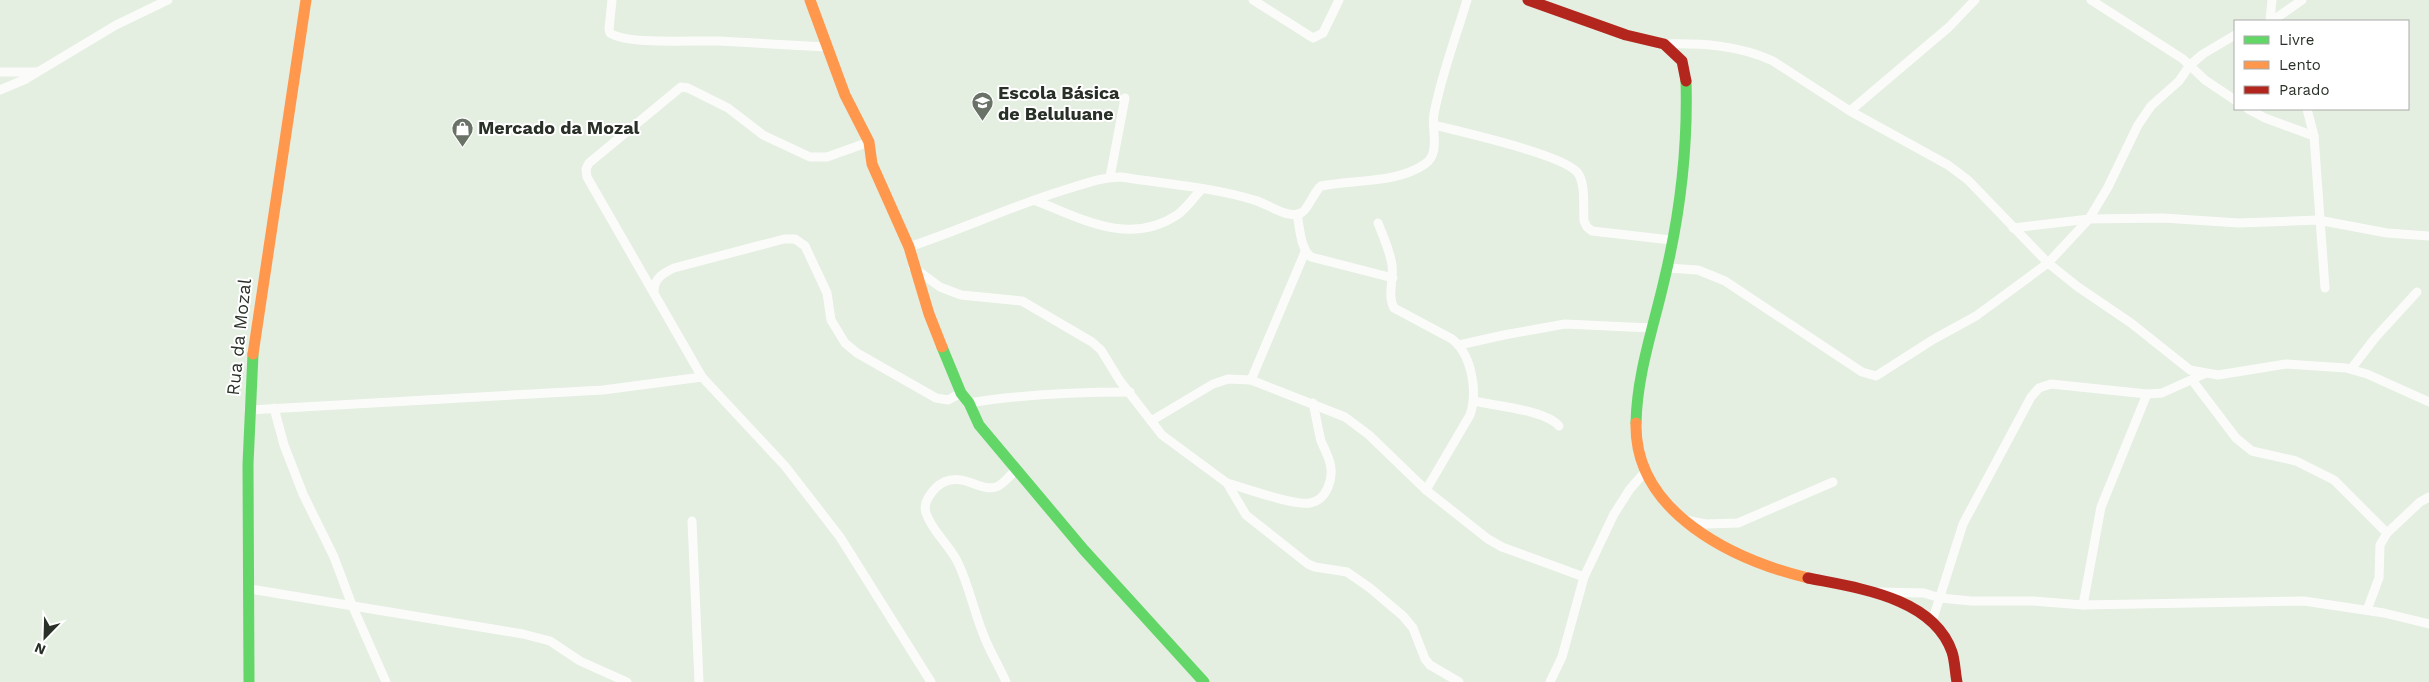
<svg xmlns="http://www.w3.org/2000/svg" width="2429" height="682" viewBox="0 0 2429 682" font-family="'Work Sans',sans-serif">
<style>
.lines{fill:none;stroke-linecap:round;stroke-linejoin:round}
.street{stroke:#fbfcfa;stroke-width:9}
.fast{stroke:#63d668;stroke-width:11}
.slow{stroke:#ff974d;stroke-width:11}
.jam{stroke:#b3261e;stroke-width:11}
.labels{text-anchor:middle;stroke-width:4;stroke-linejoin:round;paint-order:stroke}
.poi-label{font-size:18px;font-weight:bold;fill:#293027;stroke:#fff;text-anchor:start}
.street-label{font-size:18px;fill:#293027;stroke:#fff}
</style>
<rect width="100%" height="100%" fill="#e4eee1"/>
<g class="lines">
<g class="street">
<path d="M612,0L609,29L610,33C626,45 696,40 719,41C755,43 791,45 826,47"/>
<polyline points="1253,0 1313,38 1323,33 1339,0"/>
<polyline points="2091,0 2183,59 2205,80 2235,100"/>
<polyline points="2270,21 2272,0"/>
<polyline points="2272,21 2302,0"/>
<path d="M1664,44C1702,43 1738,45 1773,61L1850,111L1948,165L1968,180L2048,263L2078,287L2131,323L2190,370L2218,375L2286,364L2346,368L2367,374L2429,402"/>
<polyline points="0,72 36,72"/>
<polyline points="0,90 26,79 116,25 168,0"/>
<polyline points="2248,109 2265,118 2314,136"/>
<polyline points="2307,109 2314,136 2325,288"/>
<polyline points="1850,111 1949,27 1975,0"/>
<path d="M1434,125C1461,132 1561,154 1577,172C1586,182 1583,207 1584,221L1587,227L1592,231L1671,240"/>
<polyline points="869,142 827,157 810,157 763,135 728,108 688,88 681,87 589,163 586,169 587,177 702,377 785,466 840,537 931,682"/>
<polyline points="1110,177 1125,98"/>
<path d="M1034,200C1080,218 1129,247 1177,215C1186,209 1193,198 1201,190"/>
<path d="M1297,214C1300,228 1300,248 1311,257L1393,278"/>
<path d="M1378,223C1383,236 1390,251 1392,265C1394,280 1387,295 1394,308L1452,339C1472,355 1478,392 1470,415L1426,490"/>
<polyline points="2013,228 2089,219 2163,218 2239,223 2318,220 2387,233 2429,236"/>
<path d="M909,247C960,230 1010,207 1061,191C1082,185 1100,177 1121,177C1165,184 1212,187 1254,200C1267,203 1288,220 1301,213C1308,210 1313,193 1321,186C1354,179 1396,184 1425,164C1441,153 1431,130 1434,114C1441,76 1456,37 1467,0"/>
<polyline points="913,267 940,287 961,295 1022,301 1092,342 1101,350 1120,381 1162,435 1227,483 1246,515 1308,564 1315,567 1347,572 1370,588 1403,616 1413,628 1425,659 1430,665 1459,682"/>
<polyline points="1667,268 1698,270 1725,281 1862,372 1876,376 1934,339 1976,316 2048,263 2089,219 2108,187 2138,125 2151,106 2179,81 2190,65 2203,54 2235,35"/>
<path d="M654,293C653,279 663,273 674,268L784,239H795L805,246L827,293L831,320L845,343L857,353L936,398L948,400L961,393"/>
<polyline points="1459,345 1504,335 1565,324 1651,328"/>
<polyline points="2351,369 2375,338 2417,292"/>
<polyline points="1251,380 1305,252"/>
<polyline points="2192,380 2236,438 2252,451 2296,461 2334,480 2387,533"/>
<path d="M1474,401C1495,406 1546,410 1559,426"/>
<path d="M969,403C1023,394 1076,392 1130,392"/>
<polyline points="274,408 284,445 303,494 334,557 352,605 386,682"/>
<polyline points="249,410 603,390 702,377"/>
<polyline points="1151,421 1213,384 1228,379 1251,380 1345,417 1369,435 1426,490 1488,539 1502,547 1584,577"/>
<path d="M1227,483C1245,488 1294,506 1310,503C1327,500 1334,478 1330,463C1328,455 1324,448 1321,441C1318,429 1316,416 1313,403"/>
<polyline points="1685,520 1706,524 1738,523 1833,482"/>
<polyline points="692,521 699,682"/>
<polyline points="250,589 523,634 550,641 580,661 627,682"/>
<polyline points="1880,592 1924,593 1940,598 1971,601 2033,601 2083,605 2304,601 2384,613 2429,624"/>
<polyline points="2083,605 2101,507 2147,394"/>
<polyline points="2367,610 2379,578 2380,545 2387,533 2420,502 2429,497"/>
<polyline points="1932,622 1963,524 2031,397 2039,388 2051,384 2147,394 2162,393 2204,374"/>
<path d="M1006,682C1000,668 992,655 986,641C975,616 970,589 959,565C951,546 932,532 926,513C922,502 934,487 944,482C965,473 980,492 996,487C1003,485 1010,475 1016,470"/>
<polyline points="1550,682 1562,657 1584,577 1614,514 1630,489 1644,473"/>
</g>
<g class="fast">
<polyline points="942,347 961,393 969,403 979,425 1084,550 1204,682"/>
<path d="M1636,423C1637,374 1653,329 1664,281C1680,215 1688,149 1686,81"/>
<polyline points="249,682 248,464 253,354"/>
</g>
<g class="slow">
<polyline points="810,0 845,95 869,142 872,164 909,247 929,314 942,347"/>
<polyline points="253,354 306,0"/>
<path d="M1636,423C1634,513 1734,560 1808,578"/>
</g>
<g class="jam">
<polyline points="1528,0 1626,35 1664,44 1682,61 1686,81"/>
<path d="M1808,578C1857,588 1933,597 1952,652C1955,661 1955,672 1957,682"/>
</g>
</g>
<defs>
<symbol id="school-pin" viewBox="-11 -11 22 30"><path d="M0 17L-7.5 6A9.5 9.5 0 1 1 7.5 6Z" fill="#6a7268" stroke="#fff"/><path d="M0-5L7-2L0 1L-7-2ZM-4 1L0 2.5L4 1V4Q0 6-4 4Z" fill="#fff"/></symbol>
<symbol id="shop-pin" viewBox="-11 -11 22 30"><path d="M0 17L-7.5 6A9.5 9.5 0 1 1 7.5 6Z" fill="#6a7268" stroke="#fff"/><path d="M-5-2.5h2.3a2.7 3.5 0 0 1 5.4 0H5L5.5 6h-11ZM-1.5-2.5h3a1.5 2.3 0 0 0-3 0Z" fill="#fff"/></symbol>
</defs>
<g fill-rule="evenodd">
<use href="#school-pin" x="970" y="90" width="25" height="34"/>
<use href="#shop-pin" x="450" y="116" width="25" height="34"/>
</g>
<g class="labels">
<g class="poi-label">
<text x="998" y="99">Escola Básica<tspan x="998" dy="21">de Beluluane</tspan></text>
<text x="478" y="134">Mercado da Mozal</text>
</g>
<g class="street-label">
<text transform="translate(239 337) rotate(-84)" y="6">Rua da Mozal</text>
</g>
</g>
<rect x="2234" y="20" width="175" height="90" fill="#ffffff" stroke="#a9aca9"/>
<rect x="2244" y="36" width="25" height="8" fill="#63d668" stroke="#a9aca9"/>
<text x="2279" y="45" font-size="15" fill="#293027">Livre</text>
<rect x="2244" y="61" width="25" height="8" fill="#ff974d" stroke="#a9aca9"/>
<text x="2279" y="70" font-size="15" fill="#293027">Lento</text>
<rect x="2244" y="86" width="25" height="8" fill="#b3261e" stroke="#a9aca9"/>
<text x="2279" y="95" font-size="15" fill="#293027">Parado</text>
<g transform="translate(45 637) rotate(203)" stroke="#ffffff" stroke-width="4" paint-order="stroke">
<path d="M0-4L9 19L0 12L-9 19Z" fill="#293027"/>
<text y="-8" font-size="14" font-weight="bold" text-anchor="middle" fill="#293027">N</text>
</g>
</svg>
